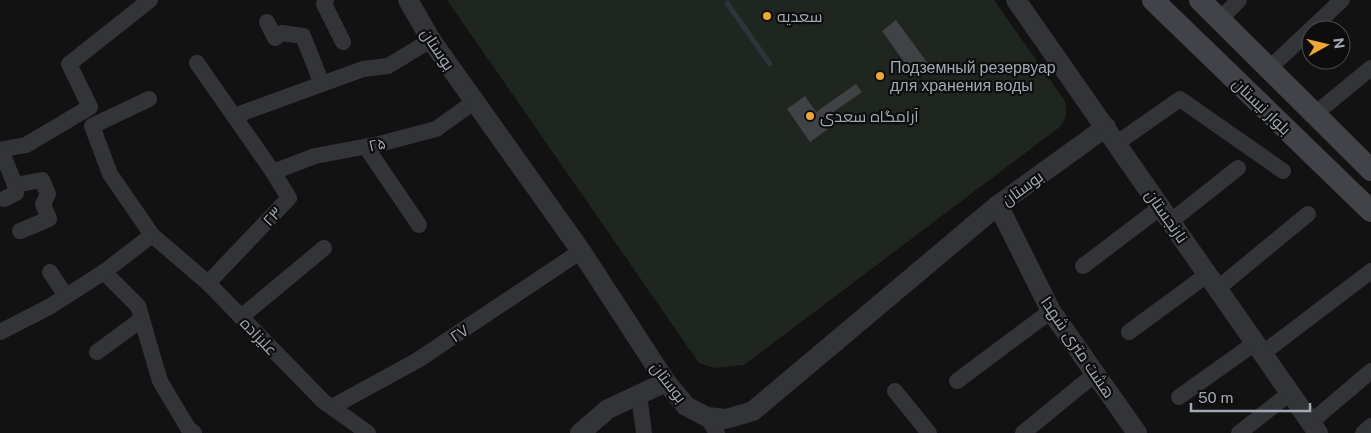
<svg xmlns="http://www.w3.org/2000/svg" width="1371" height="433" viewBox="0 0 1371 433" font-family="'Public Sans',Cairo,sans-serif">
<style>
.green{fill:#1e261f}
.water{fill:#2b353b}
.building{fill:#414246}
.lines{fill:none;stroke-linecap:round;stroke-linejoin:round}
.minor{stroke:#333438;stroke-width:16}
.tertiary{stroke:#333438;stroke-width:20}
.secondary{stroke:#414348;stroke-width:22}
.poi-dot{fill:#eea82f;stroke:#0d0d0e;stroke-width:2}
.labels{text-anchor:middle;stroke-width:4.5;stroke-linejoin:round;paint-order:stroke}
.poi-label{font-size:16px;fill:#a3a9b4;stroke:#0d0d0e;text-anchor:start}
.street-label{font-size:16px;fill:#a3a9b4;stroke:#0d0d0e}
</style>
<rect width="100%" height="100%" fill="#121213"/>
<path class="green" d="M447,0H994L1065,101C1067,111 1067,116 1061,126L744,365L715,368L699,363Z"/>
<polygon class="water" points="728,0 773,64 769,67 724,3"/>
<g class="building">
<polygon points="896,20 929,65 914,76 882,31"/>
<polygon points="856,84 862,92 822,120 828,129 810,142 787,109 805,96 816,112"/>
</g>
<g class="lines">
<g class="minor">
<polyline points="326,0 324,4 343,42"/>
<polyline points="1220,19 1239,0"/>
<polyline points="267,22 275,38 282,33 303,36 322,84"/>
<polyline points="1277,61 1342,0"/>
<polyline points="197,63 273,172 289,198 208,283"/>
<polyline points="149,99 92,126 110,174 152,235 208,283 323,401 368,433"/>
<polyline points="1315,114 1371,68"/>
<polyline points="234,116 363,69 388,66 431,40"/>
<polyline points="1117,143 1180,99 1283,171"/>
<polyline points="366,147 419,225"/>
<polyline points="0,150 26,145 90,107 69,64 150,0"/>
<polyline points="1,150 15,185 42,180 48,194 43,204 49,219 20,231"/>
<polyline points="273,172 315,156 379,144 436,129 474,102"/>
<polyline points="4,199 16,193 15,185"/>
<polyline points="1171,221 1238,168"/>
<polyline points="1083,266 1161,207"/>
<polyline points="50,272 66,296"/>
<polyline points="104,272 138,306 160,381 188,428 194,433"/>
<polyline points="1217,289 1308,214"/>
<polyline points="241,317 324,248"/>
<polyline points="0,332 49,307 104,272 152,235"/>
<polyline points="1129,332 1208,274"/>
<polyline points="97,352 142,319"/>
<polyline points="1263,353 1371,271"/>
<polyline points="957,381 1051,311"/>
<polyline points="895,391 929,433"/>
<polyline points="639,394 644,433"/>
<polyline points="1179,397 1255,343"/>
<polyline points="332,407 418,360 581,251"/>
<polyline points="707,417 717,433"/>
<polyline points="1311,422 1371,371"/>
<polyline points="1023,433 1095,374"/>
<polyline points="1239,433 1290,393"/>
<polyline points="1363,433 1371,426"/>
</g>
<g class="tertiary">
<polyline points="408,0 431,40 581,251 666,382 686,406 707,417 726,419 753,411 998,205 1106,127"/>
<polyline points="1016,0 1318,433"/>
<polyline points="998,205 1051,311 1137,433"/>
<polyline points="580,433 608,409 666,382"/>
</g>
<g class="secondary">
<polyline points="1153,0 1371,211"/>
<polyline points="1200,0 1371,170"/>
</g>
</g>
<g class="poi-dot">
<circle cx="767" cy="16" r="5"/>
<circle cx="880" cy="76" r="5"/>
<circle cx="810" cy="116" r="5"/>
</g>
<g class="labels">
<g class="poi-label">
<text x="777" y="22">سعدیه</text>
<text x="890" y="73">Подземный резервуар<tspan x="890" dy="18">для хранения воды</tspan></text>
<text x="820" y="122">آرامگاه سعدی</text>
</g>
<g class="street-label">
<text transform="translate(438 49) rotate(56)" y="6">بوستان</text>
<text transform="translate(1262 106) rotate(44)" y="6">بلوار نیستان</text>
<text transform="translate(377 144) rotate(-13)" y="6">۲۵</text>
<text transform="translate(1022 188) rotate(-36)" y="6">بوستان</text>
<text transform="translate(272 216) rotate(-47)" y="6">۲۳</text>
<text transform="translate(1167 216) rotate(55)" y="6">نارنجستان</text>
<text transform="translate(459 333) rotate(-34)" y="6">۲۷</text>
<text transform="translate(259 336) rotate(46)" y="6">علیزاده</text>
<text transform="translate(1078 347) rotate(56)" y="6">هشت متری شهدا</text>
<text transform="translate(669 382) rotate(52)" y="6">بوستان</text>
</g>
</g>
<g transform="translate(1326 45) rotate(82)"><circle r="24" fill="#0d0d0e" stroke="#494b50"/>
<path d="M0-4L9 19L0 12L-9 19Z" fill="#eea82f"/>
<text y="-8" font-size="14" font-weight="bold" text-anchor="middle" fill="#a3a9b4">N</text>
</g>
<path d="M1191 403v8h119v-8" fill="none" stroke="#a3a9b4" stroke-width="2.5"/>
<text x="1198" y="403" font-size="15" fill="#a3a9b4" stroke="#0d0d0e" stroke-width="4" paint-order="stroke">50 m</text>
</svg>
